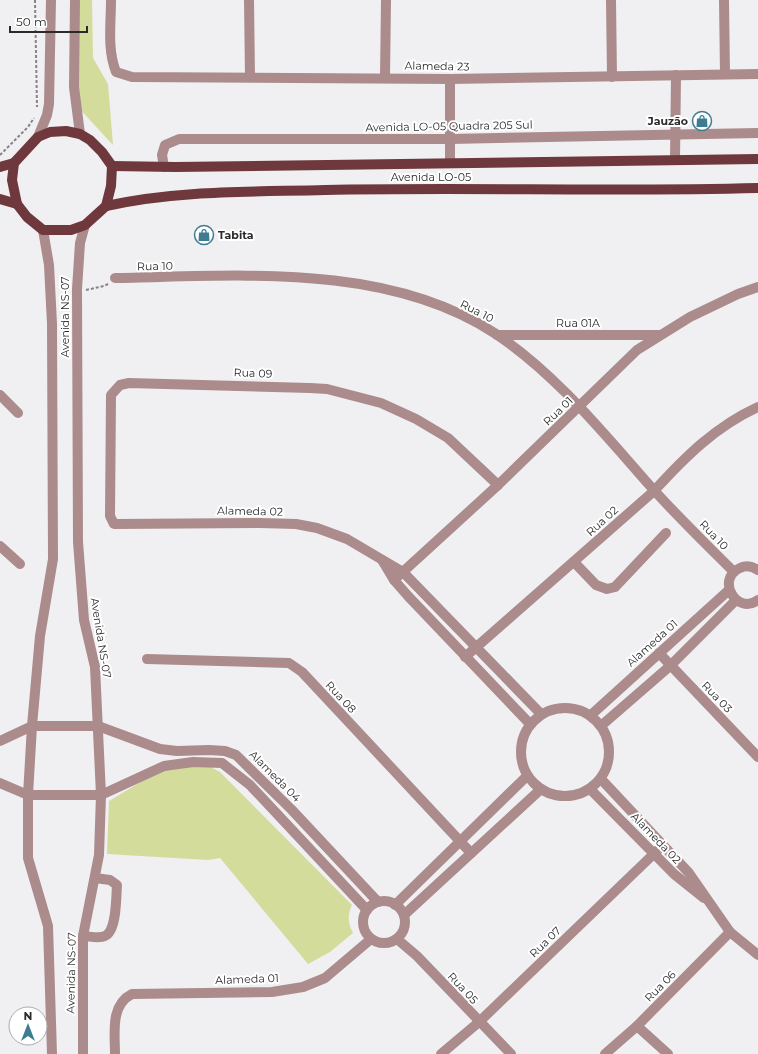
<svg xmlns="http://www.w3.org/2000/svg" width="758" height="1054" viewBox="0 0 758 1054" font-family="Montserrat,sans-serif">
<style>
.park{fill:#d4dc9c}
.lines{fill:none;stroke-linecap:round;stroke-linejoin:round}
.path{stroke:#848485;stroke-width:2;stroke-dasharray:3 2;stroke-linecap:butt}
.minor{stroke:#ac8b8c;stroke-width:10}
.major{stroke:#6f383d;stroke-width:10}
.labels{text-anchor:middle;stroke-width:4;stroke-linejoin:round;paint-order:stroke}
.street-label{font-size:11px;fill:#2a2a2a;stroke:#fff}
.poi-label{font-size:11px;font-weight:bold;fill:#2a2a2a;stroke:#fff;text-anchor:end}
</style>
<rect width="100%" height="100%" fill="#f0f0f2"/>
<g class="park">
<polygon points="72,0 92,0 93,58 108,84 113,145 77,106"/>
<path d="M203,763L220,772L352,905C347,916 348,923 353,933L330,952L308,964L220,858L208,860L107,854L109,801L169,765Z"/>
</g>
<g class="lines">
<g class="path">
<polyline points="35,0 37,107"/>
<polyline points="0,155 28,127 34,118"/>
<polyline points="86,290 104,286 108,284"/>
</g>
<g class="minor">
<polyline points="75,0 74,87 80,134"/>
<path d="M111,0C111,24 107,49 116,72L132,77L450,79L758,74"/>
<polyline points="249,0 250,77"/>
<polyline points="611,0 612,77"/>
<polyline points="724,0 725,74"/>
<polyline points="385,77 386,0"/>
<polyline points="450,79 450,163"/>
<polyline points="38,137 47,115 49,104 51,0"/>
<polyline points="675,160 676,75"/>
<polyline points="164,167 162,155 165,145 179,139 450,139 758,133"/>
<polyline points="43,230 49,265 52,324 53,559 40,636 32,726 28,795 28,858 48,926 52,1054"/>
<path d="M115,278C239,276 387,262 496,334C557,375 604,434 652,488C678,517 706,544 734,572"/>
<polyline points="497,335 660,335"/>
<polyline points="0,395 18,413"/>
<polyline points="498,485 448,438 416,419 381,403 327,389 310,388 129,383 120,385 111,395 110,516 114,524 260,523 296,524 317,528 347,539 403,572 541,714"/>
<polyline points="0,546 20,564"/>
<polyline points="382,560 394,580 408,596 530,724"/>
<polyline points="574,562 596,585 607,589 615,587 666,533"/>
<path d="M758,570C752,566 746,565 740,568C715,579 737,616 758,600"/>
<polyline points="394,580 498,485 637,350 690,317 738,294 758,287"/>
<polyline points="659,653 758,757"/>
<path d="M465,657L654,491C685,457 716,426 758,407"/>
<polyline points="147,659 289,663 302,672 471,853"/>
<circle cx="565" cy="752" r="44"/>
<polyline points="591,715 729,590"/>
<polyline points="602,725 670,666 736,600"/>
<polyline points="0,741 32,726 98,726 160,749 177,751 209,750 225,751 236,755 291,809 378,902"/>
<polyline points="601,779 689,873 730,932 758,955"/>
<polyline points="0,783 28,795 101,795 164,766 193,762 222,763 250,785 367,910"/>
<polyline points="590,789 674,874 704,898"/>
<circle cx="384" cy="922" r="21"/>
<polyline points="395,905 527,776"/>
<polyline points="404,915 541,789"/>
<path d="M83,936C89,936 99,939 105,936C117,931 116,897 117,885L110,880L95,878"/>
<polyline points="397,939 417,956 511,1054"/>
<polyline points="637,1026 668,1054"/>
<polyline points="83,1054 83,936 99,855 101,795 95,667 84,620 78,542 77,289 80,243 85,225"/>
<path d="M115,1054C115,1033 110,1005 132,994L272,992L303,987L325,978L371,939"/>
<polyline points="441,1054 479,1022 662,846"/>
<polyline points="605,1054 637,1026 730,932"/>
</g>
<g class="major">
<polygon points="66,131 80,134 90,140 102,152 112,166 111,186 106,206 85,225 71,230 43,230 27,217 17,204 12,180 14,163 38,137 50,132"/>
<polyline points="112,166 175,167 758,159"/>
<polyline points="0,167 14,163"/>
<polyline points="0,199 17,204"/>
<path d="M106,206C177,190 252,192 325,190C469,187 614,192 758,188"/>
</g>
</g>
<defs>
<symbol id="shop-ring" viewBox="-11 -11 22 22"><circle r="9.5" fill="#fff" stroke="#3e7c92" stroke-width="1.5"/><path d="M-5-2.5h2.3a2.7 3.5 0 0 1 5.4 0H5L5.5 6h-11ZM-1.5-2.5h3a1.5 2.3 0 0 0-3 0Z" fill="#3e7c92"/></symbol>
</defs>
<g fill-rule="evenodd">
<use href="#shop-ring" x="691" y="110" width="22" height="22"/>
<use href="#shop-ring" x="193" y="224" width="22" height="22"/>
</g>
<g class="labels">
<g class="street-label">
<text transform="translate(437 66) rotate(1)" y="4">Alameda 23</text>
<text transform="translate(449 126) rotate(-1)" y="4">Avenida LO-05 Quadra 205 Sul</text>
<text x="431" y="181">Avenida LO-05</text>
<text transform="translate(155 266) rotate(-1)" y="4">Rua 10</text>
<text transform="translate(477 311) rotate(27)" y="4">Rua 10</text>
<text transform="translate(65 317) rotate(-90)" y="4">Avenida NS-07</text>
<text x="578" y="327">Rua 01A</text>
<text transform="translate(253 373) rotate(2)" y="4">Rua 09</text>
<text transform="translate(558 411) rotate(-44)" y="4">Rua 01</text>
<text transform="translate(250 511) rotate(1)" y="4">Alameda 02</text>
<text transform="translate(602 521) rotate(-42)" y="4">Rua 02</text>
<text transform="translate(714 535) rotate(46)" y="4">Rua 10</text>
<text transform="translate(101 638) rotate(81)" y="4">Avenida NS-07</text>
<text transform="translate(652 643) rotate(-42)" y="4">Alameda 01</text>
<text transform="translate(341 697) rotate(47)" y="4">Rua 08</text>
<text transform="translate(717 697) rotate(46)" y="4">Rua 03</text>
<text transform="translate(275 776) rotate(45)" y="4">Alameda 04</text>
<text transform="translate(656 838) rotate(46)" y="4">Alameda 02</text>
<text transform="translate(545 942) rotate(-44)" y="4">Rua 07</text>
<text transform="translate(71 973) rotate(-89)" y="4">Avenida NS-07</text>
<text transform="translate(247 979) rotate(-2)" y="4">Alameda 01</text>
<text transform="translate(660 986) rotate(-45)" y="4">Rua 06</text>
<text transform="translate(463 988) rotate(47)" y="4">Rua 05</text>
</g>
<g class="poi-label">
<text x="688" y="125">Jauzão</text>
<text x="218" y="239" text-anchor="start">Tabita</text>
</g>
</g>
<g transform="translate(28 1026)"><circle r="19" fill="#ffffff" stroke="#aaaaaa"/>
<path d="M0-3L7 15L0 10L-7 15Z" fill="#3e7c92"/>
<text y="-6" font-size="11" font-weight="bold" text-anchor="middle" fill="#2a2a2a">N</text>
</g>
<path d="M10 26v6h77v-6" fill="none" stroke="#2a2a2a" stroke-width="2"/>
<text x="16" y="26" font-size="12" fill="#2a2a2a" stroke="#ffffff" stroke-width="3" paint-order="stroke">50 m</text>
</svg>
